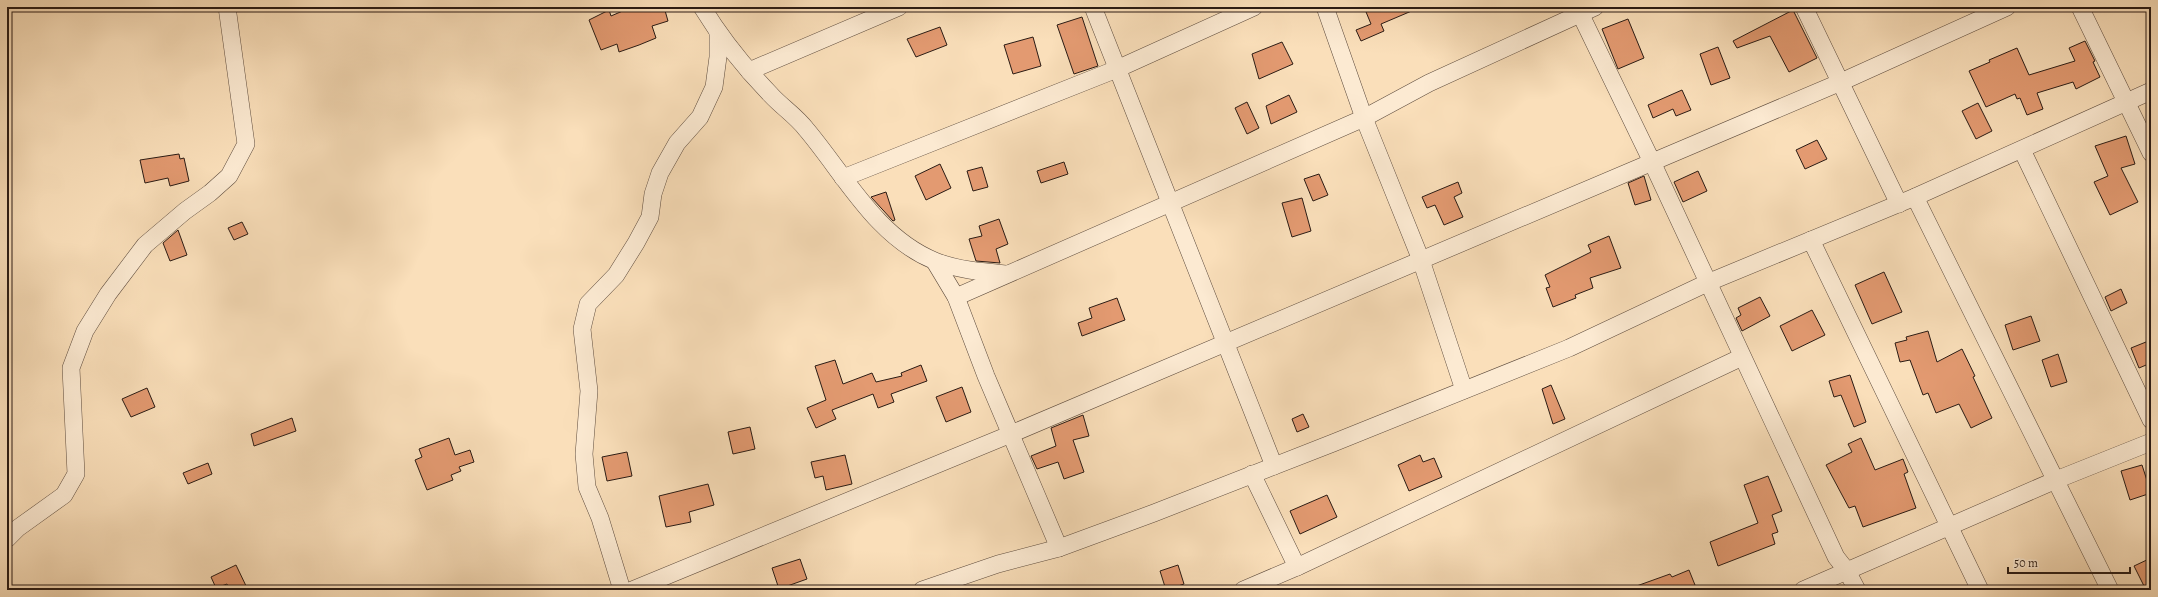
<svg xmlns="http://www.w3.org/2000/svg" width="2158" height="597" viewBox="0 0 2158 597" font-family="Alegreya,serif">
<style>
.building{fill:#e39a71;stroke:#2a1b14}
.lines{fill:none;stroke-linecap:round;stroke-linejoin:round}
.street-casing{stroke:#5e4c3e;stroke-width:18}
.street{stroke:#fcead2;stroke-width:17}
</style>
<rect width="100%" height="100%" fill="#fadfba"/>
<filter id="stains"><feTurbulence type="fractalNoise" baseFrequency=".005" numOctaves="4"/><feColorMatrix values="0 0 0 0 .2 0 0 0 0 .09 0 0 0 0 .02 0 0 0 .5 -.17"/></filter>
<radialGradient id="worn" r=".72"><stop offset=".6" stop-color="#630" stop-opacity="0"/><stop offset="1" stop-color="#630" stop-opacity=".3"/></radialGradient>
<g class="building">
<polygon points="632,7 664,7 668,21 652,26 656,38 639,45 619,52 617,44 601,50 589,20 609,10 611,16"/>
<polygon points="1364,7 1421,7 1381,24 1384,31 1361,41 1356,30 1371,24"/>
<polygon points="1793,10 1817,58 1789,72 1770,36 1737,48 1733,41"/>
<polygon points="1082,17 1098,66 1074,74 1057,25"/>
<polygon points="1628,19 1644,58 1618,69 1602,29"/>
<polygon points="940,27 947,45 916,57 907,39"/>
<polygon points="1033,37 1041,66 1013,74 1004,45"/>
<polygon points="2085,41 2095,61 2093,62 2100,77 2076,89 2073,82 2037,93 2043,109 2027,115 2020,98 2017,99 2015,94 1986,107 1969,71 1990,62 1989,60 2017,48 2029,75 2075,61 2069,48"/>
<polygon points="1282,42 1293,64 1259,79 1252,54"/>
<polygon points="1718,47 1730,78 1711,85 1700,54"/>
<polygon points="1682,90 1691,110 1676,116 1673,109 1653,118 1648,105"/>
<polygon points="1289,95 1297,112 1271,124 1266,106"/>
<polygon points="1247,102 1259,128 1247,134 1235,108"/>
<polygon points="1978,103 1992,131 1976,139 1962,111"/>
<polygon points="2126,136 2135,164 2121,168 2138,202 2110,215 2094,182 2108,176 2095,146"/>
<polygon points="1817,140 1827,159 1805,169 1796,150"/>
<polygon points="179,154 180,159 184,158 189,181 170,186 168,178 145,183 140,160"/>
<polygon points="1064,162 1068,174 1041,183 1037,171"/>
<polygon points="940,164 951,188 926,200 915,176"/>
<polygon points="982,167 988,187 973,191 967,171"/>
<polygon points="1698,171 1707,191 1683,202 1674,182"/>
<polygon points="1319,174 1328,195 1313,201 1304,179"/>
<polygon points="1644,176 1651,200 1635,205 1628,183"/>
<polygon points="1458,182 1462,193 1454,197 1463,217 1444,225 1435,205 1427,208 1422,197"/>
<polygon points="886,192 895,220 893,221 871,197"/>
<polygon points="1302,198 1311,231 1292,237 1282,203"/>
<polygon points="999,219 1008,244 996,249 1000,263 976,261 969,239 982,236 979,226"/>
<polygon points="242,222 248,234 234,240 228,228"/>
<polygon points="178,230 187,255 170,261 163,243"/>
<polygon points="1609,236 1621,268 1590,278 1593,288 1575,295 1576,298 1553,307 1546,288 1550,287 1545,275 1591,252 1588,245"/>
<polygon points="1884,272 1902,312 1872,324 1855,285"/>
<polygon points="2121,289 2127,303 2111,311 2105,297"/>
<polygon points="1760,297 1770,316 1742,331 1736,318 1741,315 1738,308"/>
<polygon points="1117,298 1125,320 1082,336 1078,323 1092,318 1089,308"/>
<polygon points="1812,310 1825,335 1792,351 1780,326"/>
<polygon points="2031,316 2040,341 2013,350 2005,325"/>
<polygon points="1928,331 1937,362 1962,349 1975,376 1973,377 1992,418 1971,428 1959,404 1936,413 1928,393 1923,395 1910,360 1900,362 1895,343 1907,340 1906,337"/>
<polygon points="2151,340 2151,363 2139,368 2131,348"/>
<polygon points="2058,354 2067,382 2051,387 2042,360"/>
<polygon points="835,360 843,384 872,373 876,382 902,376 901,373 921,365 927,381 891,394 894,402 878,408 873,394 832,410 836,419 816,428 807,408 826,400 815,366"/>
<polygon points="1850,375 1866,422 1854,427 1841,395 1834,397 1829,381"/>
<polygon points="1551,385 1565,419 1553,424 1542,389"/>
<polygon points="962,387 971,412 946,422 936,397"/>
<polygon points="147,388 155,407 131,417 122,399"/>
<polygon points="1303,414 1309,427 1297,432 1292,419"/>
<polygon points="1083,415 1089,436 1073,440 1084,472 1064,479 1058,462 1037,469 1031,456 1056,446 1051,428"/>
<polygon points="292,418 296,431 254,446 251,434"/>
<polygon points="750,427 755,449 733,454 728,432"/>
<polygon points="449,438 455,455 470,450 474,462 459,467 461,471 451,475 453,480 427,490 415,460 422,457 419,449"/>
<polygon points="1861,438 1875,470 1903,459 1908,472 1904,474 1916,508 1863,527 1855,506 1849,508 1826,465 1852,452 1848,444"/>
<polygon points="627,452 632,476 607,481 602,457"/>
<polygon points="845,455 852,484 826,490 823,476 815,478 811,462"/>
<polygon points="1420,455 1423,462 1434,458 1442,477 1409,491 1398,465"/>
<polygon points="208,463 212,474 188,484 183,473"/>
<polygon points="2142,465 2151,493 2130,500 2121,471"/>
<polygon points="1768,476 1782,511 1772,515 1778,532 1772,534 1775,544 1718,566 1710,542 1758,523 1744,485"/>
<polygon points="708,484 714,505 689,512 691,522 666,527 659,496"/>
<polygon points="1327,495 1337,517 1300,534 1290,511"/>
<polygon points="2151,558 2151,590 2146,590 2134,566"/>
<polygon points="800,559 807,579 779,589 772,568"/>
<polygon points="236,565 248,590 230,590 227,584 216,588 211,577"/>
<polygon points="1178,565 1184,584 1166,590 1160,571"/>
<polygon points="1689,570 1697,590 1631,590 1631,588 1670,574 1672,577"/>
</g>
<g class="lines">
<defs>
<g id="street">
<path d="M702,7C722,40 745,68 771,95C782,107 796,116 806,129C845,175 876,237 935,261C957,270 983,272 1007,274"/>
<polyline points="1093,7 1274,466"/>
<polyline points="1325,7 1364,118 1421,260 1464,390"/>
<polyline points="1577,7 1652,162 1836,557 1847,571 1857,590"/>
<polyline points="1804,7 1899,204"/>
<polyline points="2080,7 2151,153"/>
<polyline points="749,71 899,7"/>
<polyline points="2022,150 2151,420"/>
<polyline points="843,178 1117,69 1254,7"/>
<polyline points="1915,197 2110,590"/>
<polyline points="1811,240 1980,590"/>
<polyline points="935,262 956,297 986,376 1059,548"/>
<polyline points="956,297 1364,118 1429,83 1595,7"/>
<polyline points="1252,474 1297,567"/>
<polyline points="7,539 18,528 64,495 76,474 71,368 85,331 108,294 145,245 185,211 210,193 229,176 246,144 227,7"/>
<polyline points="622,590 600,518 587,487 584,454 589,391 582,329 588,304 616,275 636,243 650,217 653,194 660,173 677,143 700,117 714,87 718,57 718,33"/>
<polyline points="632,590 1011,434 1841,82 2007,7"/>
<polyline points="922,590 998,564 1059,548 1154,513 1333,443 1569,348 1707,283 1915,197 2151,91"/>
<polyline points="1243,590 1297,567 1742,357"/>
<polyline points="1803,590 2056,480 2151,442"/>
</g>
</defs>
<use href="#street" class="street-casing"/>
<use href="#street" class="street"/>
</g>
<rect width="2158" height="597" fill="none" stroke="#fadfba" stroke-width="24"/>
<rect x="8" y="8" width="2142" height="581" fill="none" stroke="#2a1b14" stroke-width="2"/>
<rect x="12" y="12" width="2134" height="573" fill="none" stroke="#2a1b14"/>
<path d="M2008 567v6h122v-6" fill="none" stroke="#2a1b14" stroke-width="2"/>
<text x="2014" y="567" font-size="12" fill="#2a1b14" stroke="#fcead2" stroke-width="3" paint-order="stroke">50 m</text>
<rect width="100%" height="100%" filter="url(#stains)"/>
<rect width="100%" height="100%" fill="url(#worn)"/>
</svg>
